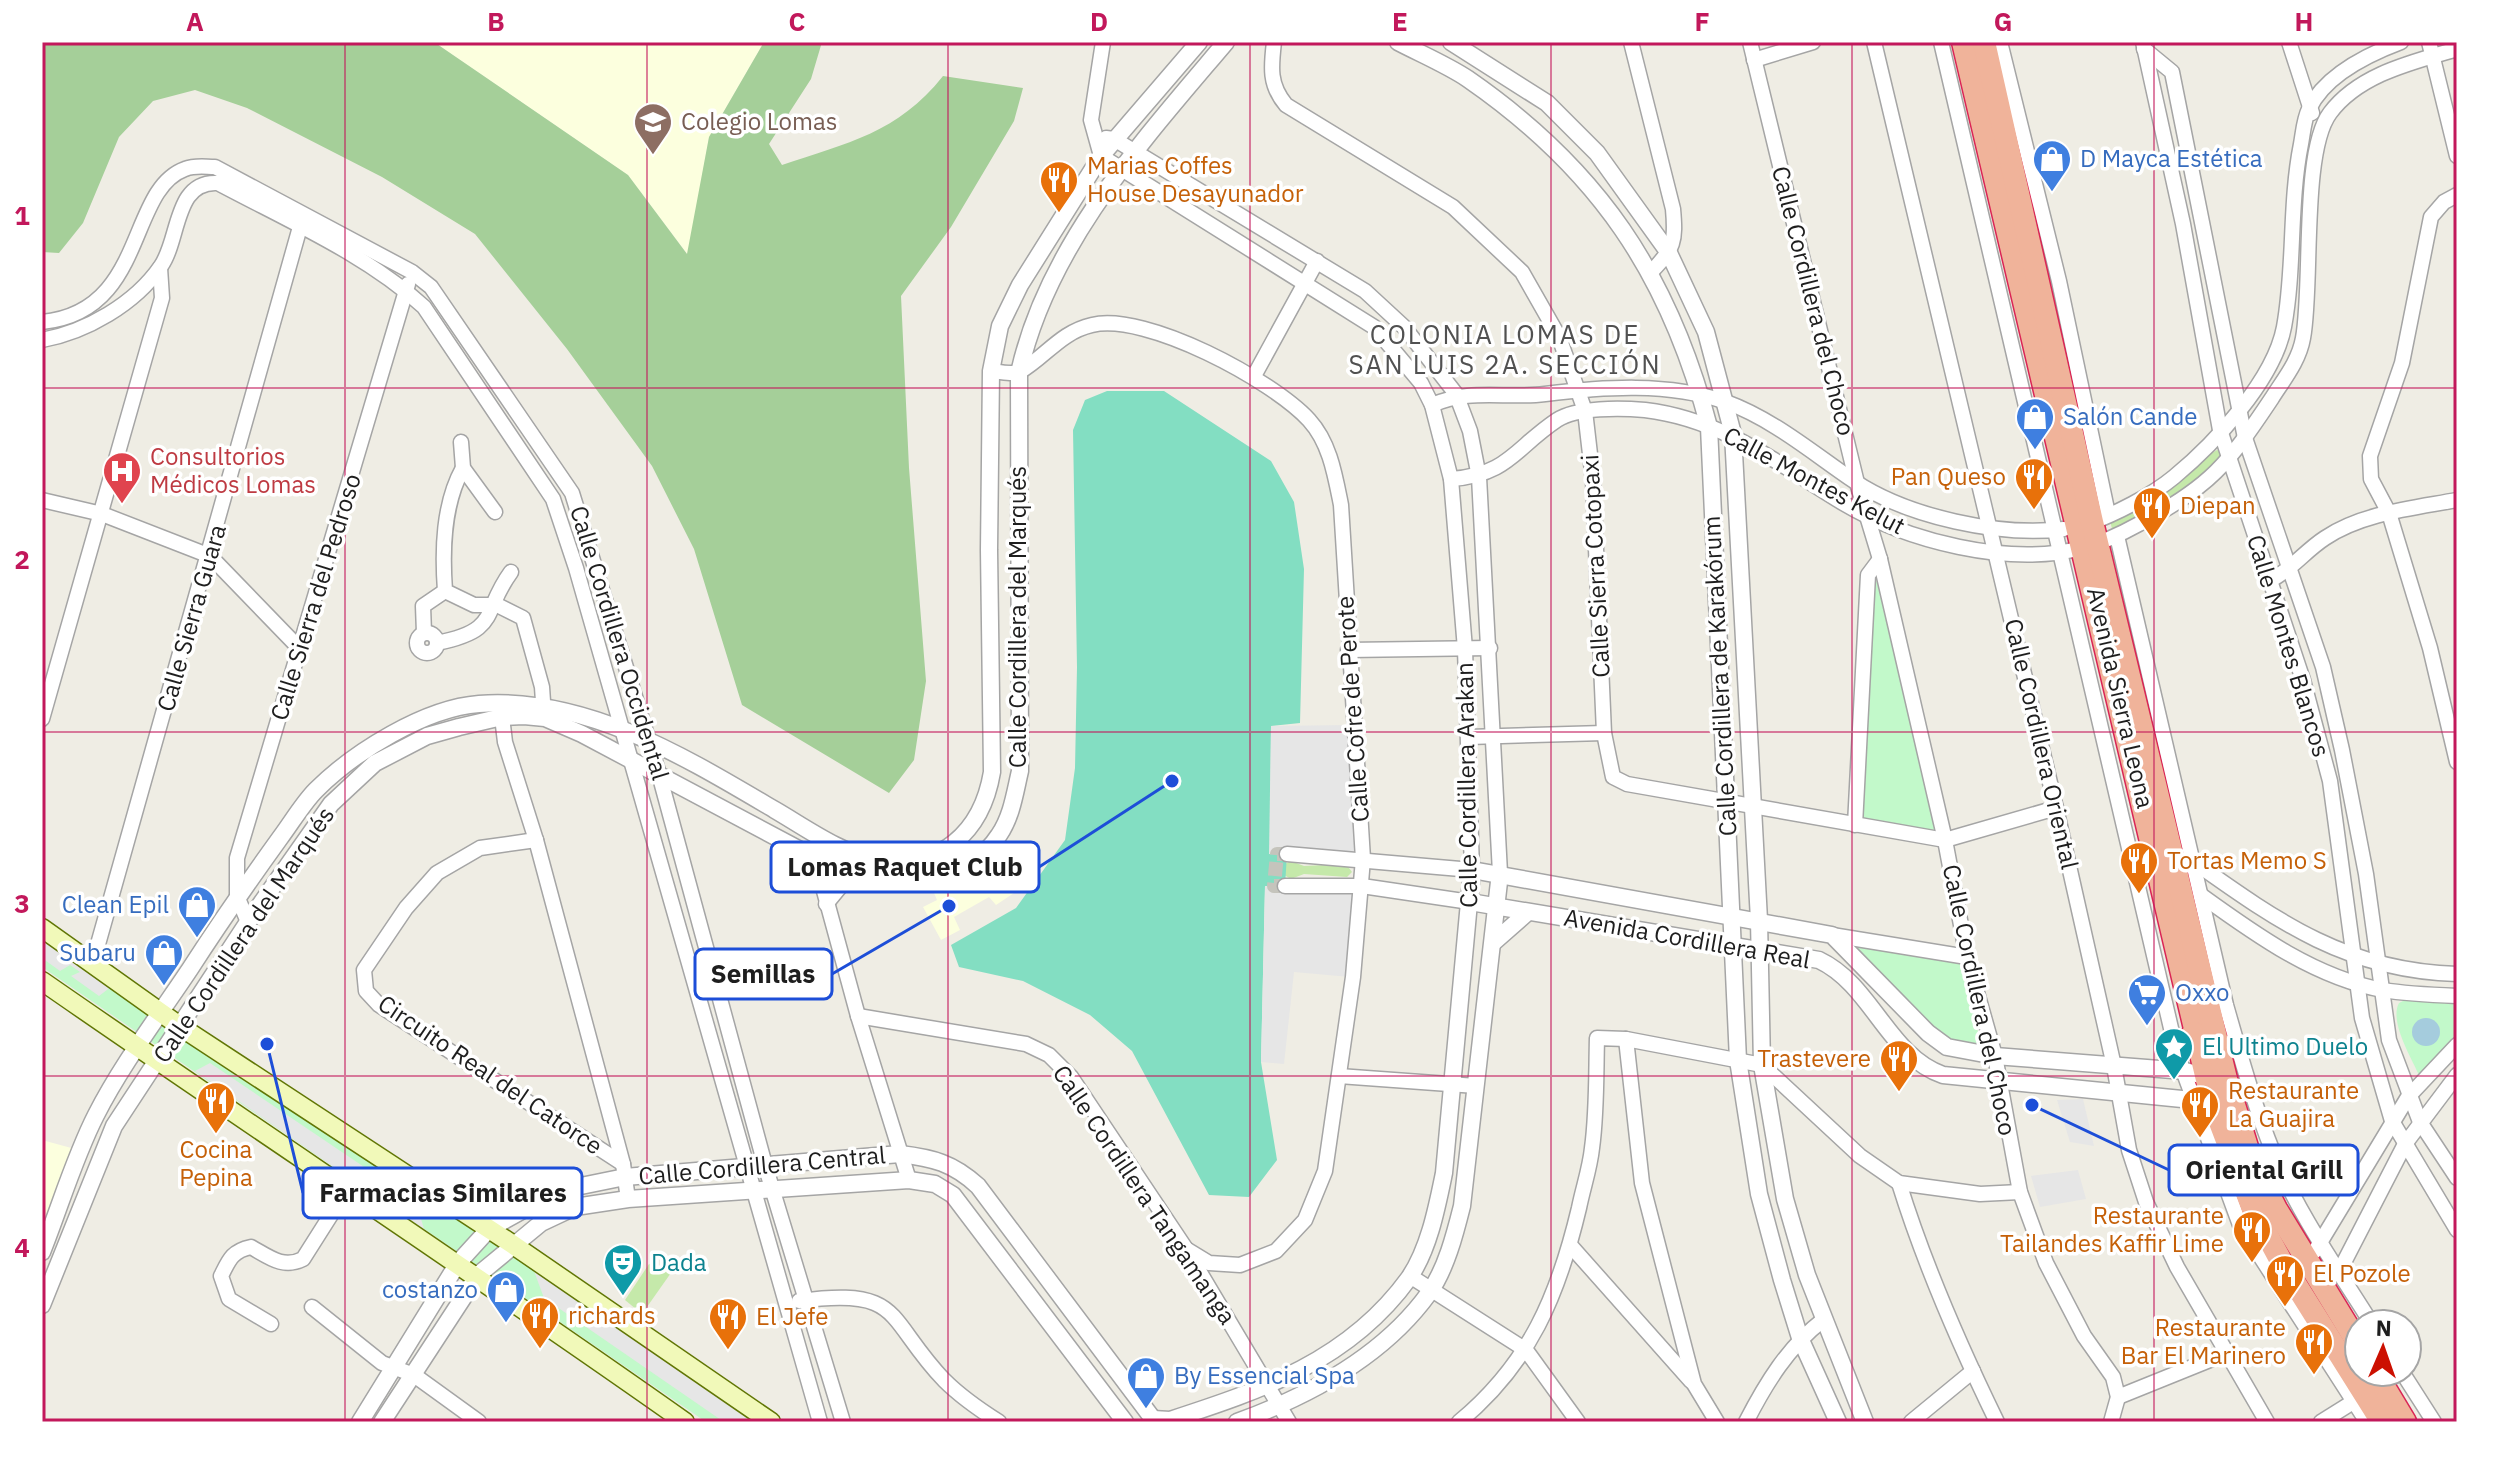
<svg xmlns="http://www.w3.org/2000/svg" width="2499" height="1464" viewBox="0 0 2499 1464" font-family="'IBM Plex Sans',sans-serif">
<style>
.education{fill:#fcffde}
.grass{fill:#c5e9aa}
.forest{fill:#a5cf99}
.park{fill:#c2f9ca}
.pitch{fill:#83dec2}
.parking{fill:#e6e6e6}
.water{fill:#a5ccdd}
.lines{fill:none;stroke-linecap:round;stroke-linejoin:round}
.minor-tunnel{stroke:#c5c4bc;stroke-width:14;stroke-dasharray:14 7;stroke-linecap:butt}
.minor-casing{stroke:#a5a5a5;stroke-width:17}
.tertiary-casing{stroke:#a5a5a5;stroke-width:19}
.secondary-casing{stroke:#617605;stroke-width:21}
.trunk-casing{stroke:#da2555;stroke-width:25}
.minor{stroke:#fff;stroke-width:14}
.tertiary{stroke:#fff;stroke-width:16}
.secondary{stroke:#f1f9b9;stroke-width:18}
.trunk{stroke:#f0b39a;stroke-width:22}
.grid{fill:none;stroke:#c2185b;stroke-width:2;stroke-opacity:0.55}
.labels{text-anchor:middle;stroke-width:7;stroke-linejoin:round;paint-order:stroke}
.education-label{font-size:24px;fill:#785e54;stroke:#fff;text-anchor:start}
.shop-label{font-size:24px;fill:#366cbe;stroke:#fff;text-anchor:start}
.food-label{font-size:24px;fill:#c56008;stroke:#fff;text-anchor:start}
.street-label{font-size:24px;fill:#1e1e1e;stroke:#fff}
.health-label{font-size:24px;fill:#be3a42;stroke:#fff;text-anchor:start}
.culture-label{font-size:24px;fill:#0d838f;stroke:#fff;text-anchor:start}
.neighbourhood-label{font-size:26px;letter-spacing:2px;fill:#515151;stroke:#fff}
.leader{fill:none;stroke:#1d4ed8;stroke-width:3}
.callout-dot{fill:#1d4ed8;stroke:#fff;stroke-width:3}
.callout{fill:#fff;stroke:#1d4ed8;stroke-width:3}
.callout-label{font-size:26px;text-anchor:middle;font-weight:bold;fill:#1e1e1e}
.neatline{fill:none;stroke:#c2185b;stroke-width:3}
.grid-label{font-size:26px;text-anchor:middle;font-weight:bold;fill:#c2185b}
</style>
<rect width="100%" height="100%" fill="#efede4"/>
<g class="education">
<polygon points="434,42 764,42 709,137 688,255 628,175"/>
<polygon points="982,871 1017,891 996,905 989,897 954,917 960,930 941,940 923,907 937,900 934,893"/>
<polygon points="42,1140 75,1149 42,1238"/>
</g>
<g class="grass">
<polygon points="2217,450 2221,451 2221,464 2165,503 2112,529 2109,516"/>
<polygon points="1291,861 1304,866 1346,864 1352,872 1347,877 1304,874 1291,879 1284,875 1285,864"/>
<polygon points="649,1264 673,1270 642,1314 625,1300"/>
</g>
<path class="forest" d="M42,42H434L628,175L687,254L709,137L764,42H822L811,79L769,144L782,165C847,143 898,133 943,76L1023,88L1014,121L951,227L901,296L909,468L926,681L914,760L889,793L742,705L694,549L652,466L567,349L475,234L382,177L247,108L195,90L153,101L119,137L83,223L59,253L42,252Z"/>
<g class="park">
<polygon points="1875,575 1938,834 1863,821"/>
<polygon points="42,932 755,1422 706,1422 42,967"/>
<polygon points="1840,939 1964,959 1981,1048 1946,1040"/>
<path d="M2405,1000L2457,1001V1039L2423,1076L2419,1075C2411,1057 2389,1021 2399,1003Z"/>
</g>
<polygon class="pitch" points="1107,391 1164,391 1271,461 1294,502 1304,569 1300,723 1271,726 1270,854 1287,854 1285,886 1265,886 1261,1062 1277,1160 1249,1197 1209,1195 1132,1051 1090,1015 1023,981 959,967 951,945 1016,908 1065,840 1075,768 1077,667 1073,430 1085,400"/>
<g class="parking">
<polygon points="1351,725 1359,858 1269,854 1271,726"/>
<polygon points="1265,886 1357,891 1350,977 1294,972 1284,1064 1261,1062"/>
<polygon points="42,932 116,983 99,996 71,976 80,972 70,965 60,971 42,958"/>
<polygon points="210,1063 416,1202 424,1229 195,1071"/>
<polygon points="2083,1099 2094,1146 2070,1142 2057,1100"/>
<polygon points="2078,1170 2086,1199 2040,1207 2031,1176"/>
<polygon points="534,1271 757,1422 724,1422 544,1298"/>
</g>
<circle class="water" cx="2426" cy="1032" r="14"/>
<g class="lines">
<polyline class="minor-tunnel" points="1285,886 1274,886 1277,854 1287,854"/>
<defs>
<g id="minor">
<polyline points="1103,42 1091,120 1101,156 1374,327 1421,383 1432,405 1451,479 1465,649 1472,870 1287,854"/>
<path d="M1274,42C1271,67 1269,85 1286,105L1453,207L1522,272L1559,337L1585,411L1593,480L1604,733L1613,777L1627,784L1945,840L2056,808"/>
<path d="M1631,42L1673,209C1676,242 1674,248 1652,271"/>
<polyline points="1750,42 1857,483 1880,559 1945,840 1967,957 1995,1056 2020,1192 2046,1263 2084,1336 2113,1377 2118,1397 2111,1422"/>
<polyline points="1874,42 2056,808 2114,1066 2129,1150 2146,1202 2177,1267 2267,1422"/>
<polyline points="1941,42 2177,1054 2240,1225 2367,1422"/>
<polyline points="2000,42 2059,281 2108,514"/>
<polyline points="2143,42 2183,224 2220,430 2303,680 2330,781 2362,1018 2392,1121 2457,1230"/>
<polyline points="2289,42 2312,113"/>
<polyline points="2429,42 2457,156"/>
<polyline points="2144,49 2172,72 2245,438 2323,667 2342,750 2366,874 2389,1040 2420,1122 2457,1178"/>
<polyline points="1754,60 1813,42"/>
<polyline points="1106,138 1114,139 1365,291 1404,327 1456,394 1470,431 1479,477 1500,873"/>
<polyline points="2457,195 2444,202 2431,217 2402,363 2370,456 2371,479 2389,513 2430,648 2457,762"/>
<path d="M42,322C147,312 127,190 185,169C195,165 205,167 215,167L412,272L431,287L572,493L659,774L765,1165L843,1422"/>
<path d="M42,340C86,332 135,304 161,266C180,239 174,180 218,183C287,220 366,254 424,307L553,499L576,568L820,1422"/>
<path d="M991,371C1000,372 1014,375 1021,371C1046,356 1061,332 1092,325C1146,312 1272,380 1309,420C1330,443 1335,475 1341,505L1363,859L1353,977L1325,1171L1305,1220L1276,1251L1240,1265L1209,1263L1186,1249"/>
<polyline points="1254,376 1317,261"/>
<path d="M1432,405C1470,388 1505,399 1545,394C1604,387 1668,382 1726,402C1773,419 1814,454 1854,481C1908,517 2000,537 2064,529"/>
<polyline points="461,442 463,468 495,512"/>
<path d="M463,468C443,504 442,550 445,591L474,605H497L523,618L542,687L544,716"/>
<path d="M1451,479C1508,475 1515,448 1557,420C1577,407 1621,408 1645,410C1722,419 1779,464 1843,503C1907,541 2008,567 2082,548C2102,543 2121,534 2139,524C2210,487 2228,464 2272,398C2284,379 2299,361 2303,338C2313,286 2301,152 2330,113C2359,74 2413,62 2457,49"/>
<polyline points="42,500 102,514 210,556 301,650"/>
<path d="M2088,524C2115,514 2151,496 2174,477C2214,444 2274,380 2284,327C2295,268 2289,204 2301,144C2303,133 2304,119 2309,109C2325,75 2369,54 2401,42"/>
<path d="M2117,536L2226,1005C2240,1054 2254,1105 2273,1152C2298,1214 2337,1268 2372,1324"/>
<path d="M2271,580C2292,569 2305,551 2325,538C2362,513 2414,508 2457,500"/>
<circle cx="427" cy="643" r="10"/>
<polyline points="424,633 423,606 445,591"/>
<path d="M437,643C501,630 481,613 511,572"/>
<polyline points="1348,650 1490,648"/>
<polyline points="502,717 505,742 536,840 623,1164 628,1199"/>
<polyline points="42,719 162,298 160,268"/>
<polyline points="1469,737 1604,733"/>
<polyline points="1855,825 1868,575 1880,559"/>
<polyline points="536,840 480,848 437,873 406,908 364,970 366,991 379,1005 623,1164"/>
<polyline points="815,858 858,1016 909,1180"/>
<path d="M2194,862C2280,923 2348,971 2457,974"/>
<polyline points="1285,886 1362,886 1470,902"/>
<path d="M2202,896C2256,935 2316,978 2383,990C2407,994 2432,995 2457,996"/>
<polyline points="826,904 849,876"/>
<polyline points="248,922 237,896 237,858 408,284"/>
<polyline points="1832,935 1967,957"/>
<polyline points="93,962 300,227"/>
<polyline points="858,1016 1026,1044 1049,1055 1071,1077 1186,1249 1289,1422"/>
<polyline points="1626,1039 1642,1183 1694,1384 1717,1422"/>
<polyline points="1339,1076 1476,1086"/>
<path d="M1899,1183C1925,1267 1959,1344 1997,1422"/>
<polyline points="1570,1245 1691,1381"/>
<polyline points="2315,1251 2408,1097 2457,1045"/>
<polyline points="2335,1274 2339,1272 2405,1144 2457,1075"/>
<polyline points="1410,1276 1526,1350 1578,1422"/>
<path d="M799,1301C904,1287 885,1318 944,1380C960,1396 980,1410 999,1422"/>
<polyline points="312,1307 382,1363 414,1375 479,1422"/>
<path d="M271,1324L229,1299L221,1276C229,1260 232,1251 251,1247C269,1257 283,1269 303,1259L348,1188"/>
<polyline points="2402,1372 2434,1422"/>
<polyline points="2118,1397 2227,1353"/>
<path d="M1459,1422C1530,1363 1558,1296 1579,1208C1583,1188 1590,1168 1592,1148C1597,1112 1596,1074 1597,1038L1626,1039L1762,1065L1860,1156L1899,1183L1980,1194L2020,1192"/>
<path d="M1746,1422C1766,1383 1788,1347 1823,1320"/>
<polyline points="1911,1422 1973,1371"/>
<polyline points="2321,1422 2361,1397"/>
</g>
<g id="tertiary">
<path d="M1398,42C1421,54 1447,65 1468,79C1598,169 1669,274 1709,427L1738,1060L1759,1194L1782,1280L1800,1338L1838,1422"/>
<polyline points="1451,42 1547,103 1597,153 1669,253 1706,332 1733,434 1759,920 1762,1065 1785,1199 1807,1275 1865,1422"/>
<path d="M1470,902L1819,960C1872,985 1888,1056 1943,1075L2222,1103"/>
<polyline points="1494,942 1528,912"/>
<path d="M42,1252C60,1207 74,1158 96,1115C122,1064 158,1017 190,969C219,924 249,881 280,838C292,822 303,803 316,790C354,752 425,708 479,704C586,696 685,757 775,810C806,828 840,853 876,860C940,871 982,832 992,772L989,550L991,371L1000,326L1020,285L1101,156L1199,42"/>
<path d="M42,1305L114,1126L248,922L331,804L375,763L427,736L459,727L502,717L524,716L545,718L582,734L849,876C900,891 968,883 999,835C1012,816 1015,792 1020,771L1019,373C1047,245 1144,139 1226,42"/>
<path d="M1153,1419L1170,1420C1262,1390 1349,1361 1409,1278C1429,1249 1437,1207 1444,1173L1472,870L1832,935L1928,1033L1947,1047L1995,1056L2185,1071L2212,1078"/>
<path d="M360,1422L458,1263L489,1229L534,1204L571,1188L625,1177L900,1154C933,1158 953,1163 978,1186L1153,1419"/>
<polyline points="382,1422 478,1275 541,1223 575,1207 628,1199 909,1180 935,1184 953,1195 1125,1422"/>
<path d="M1237,1422C1309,1396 1383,1357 1429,1293C1446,1269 1455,1234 1462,1206L1500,873"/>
</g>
<g id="secondary">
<polyline points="42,928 181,1027 512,1244 771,1422"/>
<path d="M42,981C255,1129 473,1272 685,1422"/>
</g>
<g id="trunk">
<polyline points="1963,42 2212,1101 2253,1209 2281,1261 2382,1422"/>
<polyline points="1984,42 2092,522 2226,1079 2251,1160 2276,1209 2359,1345"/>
<polyline points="2177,1054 2194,1033"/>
<polyline points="2375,1372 2405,1422"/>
</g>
</defs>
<use href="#minor" class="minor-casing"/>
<use href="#tertiary" class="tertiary-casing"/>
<use href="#secondary" class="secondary-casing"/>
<use href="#trunk" class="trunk-casing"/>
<use href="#minor" class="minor"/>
<use href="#tertiary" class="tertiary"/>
<use href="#secondary" class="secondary"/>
<use href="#trunk" class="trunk"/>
</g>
<path class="grid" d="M345,42V1422M647,42V1422M948,42V1422M1250,42V1422M1551,42V1422M1852,42V1422M2154,42V1422M42,388H2457M42,732H2457M42,1076H2457"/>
<defs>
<symbol id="school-pin" viewBox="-11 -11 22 30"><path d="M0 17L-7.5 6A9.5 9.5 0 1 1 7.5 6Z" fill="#8d6e63" stroke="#fff"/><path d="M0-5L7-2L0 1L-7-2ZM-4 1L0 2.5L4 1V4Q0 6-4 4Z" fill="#fff"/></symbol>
<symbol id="shop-pin" viewBox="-11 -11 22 30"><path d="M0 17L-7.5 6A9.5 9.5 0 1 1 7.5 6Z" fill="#3f7fe0" stroke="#fff"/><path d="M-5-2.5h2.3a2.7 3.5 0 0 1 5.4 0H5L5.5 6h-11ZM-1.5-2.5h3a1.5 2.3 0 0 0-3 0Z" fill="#fff"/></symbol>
<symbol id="restaurant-pin" viewBox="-11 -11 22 30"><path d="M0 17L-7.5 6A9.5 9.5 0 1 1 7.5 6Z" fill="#e8710a" stroke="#fff"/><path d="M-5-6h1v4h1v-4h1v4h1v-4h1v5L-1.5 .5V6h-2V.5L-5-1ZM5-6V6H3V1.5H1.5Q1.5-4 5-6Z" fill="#fff"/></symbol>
<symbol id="hospital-pin" viewBox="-11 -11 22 30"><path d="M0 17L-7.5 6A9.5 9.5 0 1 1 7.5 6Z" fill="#e0444e" stroke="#fff"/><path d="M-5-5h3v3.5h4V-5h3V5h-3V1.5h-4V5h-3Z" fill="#fff"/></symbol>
<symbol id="supermarket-pin" viewBox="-11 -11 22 30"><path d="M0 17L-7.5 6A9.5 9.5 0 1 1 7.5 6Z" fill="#3f7fe0" stroke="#fff"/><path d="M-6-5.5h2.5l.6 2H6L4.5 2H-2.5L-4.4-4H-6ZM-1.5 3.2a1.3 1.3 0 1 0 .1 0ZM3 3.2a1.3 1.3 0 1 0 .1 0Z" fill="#fff"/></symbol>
<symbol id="sight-pin" viewBox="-11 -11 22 30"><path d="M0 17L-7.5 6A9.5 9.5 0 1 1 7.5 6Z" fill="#0f9aa8" stroke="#fff"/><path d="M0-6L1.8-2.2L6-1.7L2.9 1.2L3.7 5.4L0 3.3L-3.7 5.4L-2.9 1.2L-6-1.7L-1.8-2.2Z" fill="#fff"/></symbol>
<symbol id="theatre-pin" viewBox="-11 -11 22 30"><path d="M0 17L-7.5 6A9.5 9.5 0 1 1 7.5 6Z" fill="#0f9aa8" stroke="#fff"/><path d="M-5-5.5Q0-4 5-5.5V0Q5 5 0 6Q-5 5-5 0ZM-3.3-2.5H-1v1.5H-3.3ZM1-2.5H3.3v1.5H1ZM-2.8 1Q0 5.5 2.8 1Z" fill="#fff"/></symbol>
</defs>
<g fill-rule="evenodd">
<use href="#school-pin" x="631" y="100" width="44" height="60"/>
<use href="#shop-pin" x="2030" y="137" width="44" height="60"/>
<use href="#restaurant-pin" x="1037" y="158" width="44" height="60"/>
<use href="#shop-pin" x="2013" y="395" width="44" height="60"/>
<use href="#hospital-pin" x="100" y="449" width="44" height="60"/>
<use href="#restaurant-pin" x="2012" y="455" width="44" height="60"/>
<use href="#restaurant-pin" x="2130" y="484" width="44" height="60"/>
<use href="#restaurant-pin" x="2117" y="839" width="44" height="60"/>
<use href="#shop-pin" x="175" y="883" width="44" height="60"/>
<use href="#shop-pin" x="142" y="931" width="44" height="60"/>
<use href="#supermarket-pin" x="2125" y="971" width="44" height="60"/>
<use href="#sight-pin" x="2152" y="1025" width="44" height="60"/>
<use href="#restaurant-pin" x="1877" y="1037" width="44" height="60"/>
<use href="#restaurant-pin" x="194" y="1079" width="44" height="60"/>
<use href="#restaurant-pin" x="2178" y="1083" width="44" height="60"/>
<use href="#restaurant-pin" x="2230" y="1208" width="44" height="60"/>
<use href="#theatre-pin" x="601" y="1241" width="44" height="60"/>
<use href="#restaurant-pin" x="2263" y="1252" width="44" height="60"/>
<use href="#shop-pin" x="484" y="1268" width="44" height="60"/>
<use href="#restaurant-pin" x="518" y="1294" width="44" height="60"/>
<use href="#restaurant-pin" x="706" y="1295" width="44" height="60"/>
<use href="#restaurant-pin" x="2292" y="1320" width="44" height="60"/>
<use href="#shop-pin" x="1124" y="1354" width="44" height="60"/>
</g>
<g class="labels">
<g class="education-label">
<text x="681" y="130">Colegio Lomas</text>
</g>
<g class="shop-label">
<text x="2080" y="167">D Mayca Estética</text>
<text x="2063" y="425">Salón Cande</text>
<text x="169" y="913" text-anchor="end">Clean Epil</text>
<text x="136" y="961" text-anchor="end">Subaru</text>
<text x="2175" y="1001">Oxxo</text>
<text x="478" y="1298" text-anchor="end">costanzo</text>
<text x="1174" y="1384">By Essencial Spa</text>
</g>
<g class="food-label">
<text x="1087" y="174">Marias Coffes<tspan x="1087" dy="28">House Desayunador</tspan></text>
<text x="2006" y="485" text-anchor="end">Pan Queso</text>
<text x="2180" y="514">Diepan</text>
<text x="2167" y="869">Tortas Memo S</text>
<text x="1871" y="1067" text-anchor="end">Trastevere</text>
<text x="2228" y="1099">Restaurante<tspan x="2228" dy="28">La Guajira</tspan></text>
<text x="216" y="1158" text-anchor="middle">Cocina<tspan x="216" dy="28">Pepina</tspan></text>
<text x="2224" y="1224" text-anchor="end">Restaurante<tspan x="2224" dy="28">Tailandes Kaffir Lime</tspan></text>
<text x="2313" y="1282">El Pozole</text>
<text x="568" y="1324">richards</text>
<text x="756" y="1325">El Jefe</text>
<text x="2286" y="1336" text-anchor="end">Restaurante<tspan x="2286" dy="28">Bar El Marinero</tspan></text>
</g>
<g class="street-label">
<text transform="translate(1813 301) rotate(76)" y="8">Calle Cordillera del Choco</text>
<text transform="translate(1814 481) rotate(28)" y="8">Calle Montes Kelut</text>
<text transform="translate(1596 566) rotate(-93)" y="8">Calle Sierra Cotopaxi</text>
<text transform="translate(316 597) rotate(-73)" y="8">Calle Sierra del Pedroso</text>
<text transform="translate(1018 617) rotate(-90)" y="8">Calle Cordillera del Marqués</text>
<text transform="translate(192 618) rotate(-74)" y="8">Calle Sierra Guara</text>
<text transform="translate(619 643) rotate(73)" y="8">Calle Cordillera Occidental</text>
<text transform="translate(2288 646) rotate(73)" y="8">Calle Montes Blancos</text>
<text transform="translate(1720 676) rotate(-93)" y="8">Calle Cordillera de Karakórum</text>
<text transform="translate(2120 698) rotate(77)" y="8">Avenida Sierra Leona</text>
<text transform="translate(1353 709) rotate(-94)" y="8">Calle Cofre de Perote</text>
<text transform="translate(2041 744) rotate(77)" y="8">Calle Cordillera Oriental</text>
<text transform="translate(1467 785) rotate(-91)" y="8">Calle Cordillera Arakan</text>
<text transform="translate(244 935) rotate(-56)" y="8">Calle Cordillera del Marqués</text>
<text transform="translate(1687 939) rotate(10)" y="8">Avenida Cordillera Real</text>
<text transform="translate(1979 1000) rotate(78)" y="8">Calle Cordillera del Choco</text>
<text transform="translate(490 1075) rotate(34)" y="8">Circuito Real del Catorce</text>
<text transform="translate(762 1166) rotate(-5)" y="8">Calle Cordillera Central</text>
<text transform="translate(1144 1195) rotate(56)" y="8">Calle Cordillera Tangamanga</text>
</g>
<g class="health-label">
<text x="150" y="465">Consultorios<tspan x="150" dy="28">Médicos Lomas</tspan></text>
</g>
<g class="culture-label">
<text x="2202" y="1055">El Ultimo Duelo</text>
<text x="651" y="1271">Dada</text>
</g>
<g class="neighbourhood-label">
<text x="1505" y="344">COLONIA LOMAS DE<tspan x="1505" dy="30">SAN LUIS 2A. SECCIÓN</tspan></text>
</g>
</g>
<path class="leader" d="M1172 781L1039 867M949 906L832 974M2032 1105L2169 1170M267 1044L303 1193"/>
<g class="callout-dot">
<circle cx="1172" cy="781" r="8"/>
<circle cx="949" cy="906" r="8"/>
<circle cx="2032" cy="1105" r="8"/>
<circle cx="267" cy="1044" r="8"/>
</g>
<g class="callout">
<rect x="771" y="842" width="268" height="50" rx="8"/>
<rect x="695" y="949" width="137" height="50" rx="8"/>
<rect x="2169" y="1145" width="189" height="50" rx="8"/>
<rect x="303" y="1168" width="279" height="50" rx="8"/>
</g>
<g class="callout-label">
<text x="905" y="876">Lomas Raquet Club</text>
<text x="763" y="983">Semillas</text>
<text x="2264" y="1179">Oriental Grill</text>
<text x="443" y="1202">Farmacias Similares</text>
</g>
<rect width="2499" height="1464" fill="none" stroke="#ffffff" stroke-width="88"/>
<g transform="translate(2383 1348) rotate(2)"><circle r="38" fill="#ffffff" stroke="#a5a5a5" stroke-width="2"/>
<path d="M0-6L14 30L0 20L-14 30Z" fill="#cc1001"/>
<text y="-12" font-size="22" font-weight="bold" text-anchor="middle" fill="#1e1e1e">N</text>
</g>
<rect x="44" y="44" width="2411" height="1376" class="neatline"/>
<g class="grid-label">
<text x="195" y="31">A</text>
<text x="496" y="31">B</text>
<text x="797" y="31">C</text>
<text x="1099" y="31">D</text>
<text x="1400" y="31">E</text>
<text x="1702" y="31">F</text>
<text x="2003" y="31">G</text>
<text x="2304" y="31">H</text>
<text x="22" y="225">1</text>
<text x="22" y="569">2</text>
<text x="22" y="913">3</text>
<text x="22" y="1257">4</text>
</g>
</svg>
